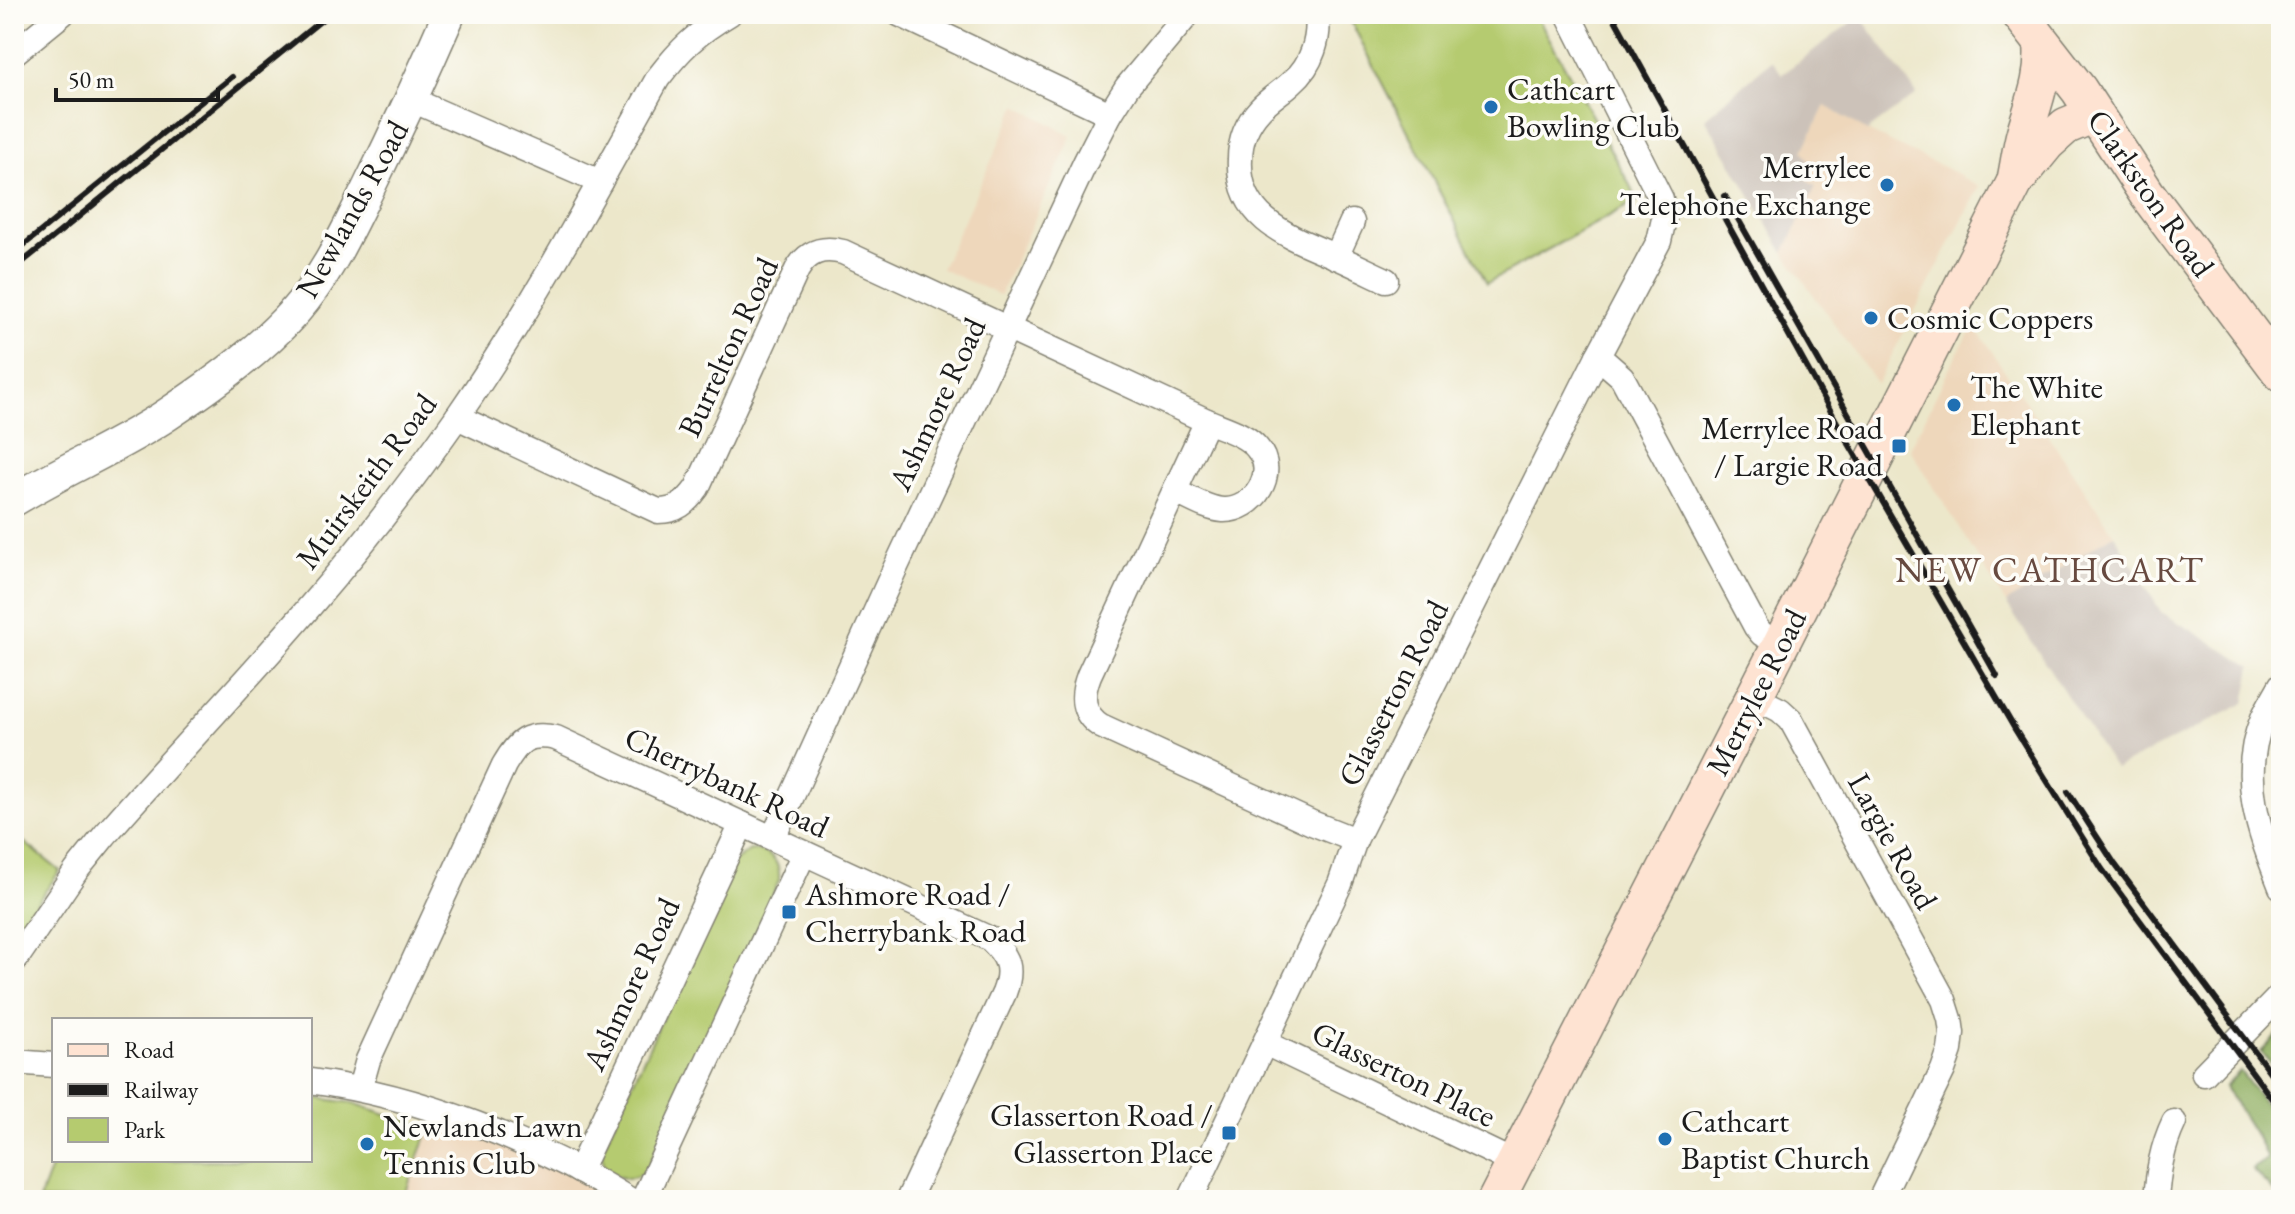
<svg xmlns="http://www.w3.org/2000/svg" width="2295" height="1214" viewBox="0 0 2295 1214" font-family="'EB Garamond',serif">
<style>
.built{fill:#eed7bb}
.industrial{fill:#ccc2b9}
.green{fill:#b5cb6f;stroke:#687446;stroke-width:2}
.forest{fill:#90af62;stroke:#56663f;stroke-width:2}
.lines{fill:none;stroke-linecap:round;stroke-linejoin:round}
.minor-casing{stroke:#848273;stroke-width:27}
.tertiary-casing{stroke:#848273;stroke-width:35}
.secondary-casing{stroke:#848273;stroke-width:39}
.minor{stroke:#fff;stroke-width:24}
.tertiary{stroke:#fff;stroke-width:32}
.secondary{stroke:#fee3d2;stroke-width:36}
.rail{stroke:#1c1c1c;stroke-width:6}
.poi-dot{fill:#1f6fb2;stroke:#fdfcf7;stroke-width:3}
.labels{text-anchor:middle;stroke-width:7;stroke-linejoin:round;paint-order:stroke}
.poi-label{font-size:32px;fill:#1c1c1c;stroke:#fdfcf7;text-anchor:start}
.street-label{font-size:32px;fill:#1c1c1c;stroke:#fdfcf7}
.quarter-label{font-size:36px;letter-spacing:2px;fill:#674a40;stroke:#fdfcf7}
</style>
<rect width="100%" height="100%" fill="#fdfcf7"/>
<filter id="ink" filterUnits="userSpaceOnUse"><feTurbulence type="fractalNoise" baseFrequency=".0125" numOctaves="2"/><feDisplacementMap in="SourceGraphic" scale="16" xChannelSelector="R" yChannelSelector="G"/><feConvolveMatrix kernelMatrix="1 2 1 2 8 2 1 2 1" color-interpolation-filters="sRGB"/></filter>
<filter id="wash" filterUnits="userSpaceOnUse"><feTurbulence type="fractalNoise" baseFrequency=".006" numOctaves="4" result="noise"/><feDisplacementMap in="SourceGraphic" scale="32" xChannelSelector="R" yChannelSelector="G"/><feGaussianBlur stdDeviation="1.8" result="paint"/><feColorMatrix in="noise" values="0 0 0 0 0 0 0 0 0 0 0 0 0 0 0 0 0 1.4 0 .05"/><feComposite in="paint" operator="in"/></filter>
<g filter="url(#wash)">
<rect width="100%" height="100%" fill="#ece7ca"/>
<g class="built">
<polygon points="1017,105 1072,136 1000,295 941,269"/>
<polygon points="1825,105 1867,131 1962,176 1962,178 1979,187 1877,384 1784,253 1815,186 1810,183 1804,173 1803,151"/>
<polygon points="1974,325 2114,534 2006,603 1910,449 1951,365"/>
<polygon points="437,1111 630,1200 403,1200"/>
</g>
<g class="industrial">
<polygon points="1860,16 1917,94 1867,131 1825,105 1803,151 1813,169 1804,174 1810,183 1816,186 1784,253 1705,118 1771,61 1772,61 1782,74"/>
<polygon points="2114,534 2161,612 2252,667 2245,703 2115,769 2006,603"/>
</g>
<g class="green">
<polygon points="1347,14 1536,14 1638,200 1487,283"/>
<polygon points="14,834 60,871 14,935"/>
<path d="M750,850C770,850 781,861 779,881L646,1171C631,1183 616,1179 604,1166L602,1149L735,861Z"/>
<polygon points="310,1097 353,1103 429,1128 403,1200 39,1200 54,1160 310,1160"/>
</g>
<g class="forest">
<polygon points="2281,1031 2281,1076 2261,1052"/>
<polygon points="2240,1071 2281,1126 2281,1199 2252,1169 2267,1159 2259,1141 2225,1087"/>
</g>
</g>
<g filter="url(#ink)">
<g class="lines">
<defs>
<g id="minor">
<polyline points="899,14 1110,114"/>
<path d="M1317,14C1320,38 1312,65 1293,81C1283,91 1270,98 1260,109C1247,123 1240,140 1240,159C1237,217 1285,235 1330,254C1349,262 1367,271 1386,280"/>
<polyline points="14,53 62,14"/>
<polyline points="412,100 600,182"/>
<polyline points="1336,257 1352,222"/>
<polyline points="1598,356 1622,377 1756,627 1762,634 1781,643"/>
<path d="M457,417L658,511C677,511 686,503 697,488L797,270C808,251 823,247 843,252L1207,421L1089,675C1081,696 1081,713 1101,726L1312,823L1355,840"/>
<path d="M1176,492C1190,498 1207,509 1223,510C1254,511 1279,473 1257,448C1246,434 1223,428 1207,421"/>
<path d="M2281,685C2275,696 2268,707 2263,718C2238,776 2259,832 2281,887"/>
<polyline points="1754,697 1780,710 1791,720 1944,1000 1950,1019 1952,1033 1950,1050 1943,1070 1880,1200"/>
<polyline points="773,838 893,573 1085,163 1110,114 1127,87 1188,14"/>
<path d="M14,962L76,871L105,835C173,757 245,683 312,604C363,545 412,481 457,417C532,309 594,192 658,78C681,48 697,33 729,14"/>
<polyline points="1265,1043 1515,1163"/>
<polyline points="14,1062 54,1065"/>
<polyline points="2204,1074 2281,995"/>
<path d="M310,1081C421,1096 535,1141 630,1200"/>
<path d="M360,1088L368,1060L504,765C518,741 527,732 556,738L990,939C1009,957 1013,969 1004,993L908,1200"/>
<polyline points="579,1171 742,824"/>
<polyline points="643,1200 804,853"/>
<polyline points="1190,1200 1340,884 1355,840 1598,356 1659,241 1664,219 1661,199 1568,14"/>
<path d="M2156,1200C2158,1172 2162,1147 2174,1122"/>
</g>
<path id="tertiary" d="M14,500C64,469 119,447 168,414C213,384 259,351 295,311C327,275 346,233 367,191C396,132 423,74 449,14"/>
<g id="secondary">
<polyline points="2020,14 2079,90 2147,194 2281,373"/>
<path d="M2016,177C2019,162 2021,146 2025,132C2034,102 2045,76 2042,44"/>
<polyline points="1496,1200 1754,697 2015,182 2047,143 2066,126 2095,114"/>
</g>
</defs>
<use href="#minor" class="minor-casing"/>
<use href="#tertiary" class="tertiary-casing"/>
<use href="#secondary" class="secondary-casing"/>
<use href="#minor" class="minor"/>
<use href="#tertiary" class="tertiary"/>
<use href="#secondary" class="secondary"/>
<g class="rail">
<polyline points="1612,14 1845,437 2016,731 2102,869 2281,1111"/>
<polyline points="1725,196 1997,676"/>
<polyline points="14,253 232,77"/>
<polyline points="14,269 329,14"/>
<polyline points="2068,792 2114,863 2281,1087"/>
</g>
</g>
</g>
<g class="poi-dot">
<circle cx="1491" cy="107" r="8"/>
<circle cx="1887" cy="185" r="8"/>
<circle cx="1871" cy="318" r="8"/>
<circle cx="1954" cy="405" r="8"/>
<rect x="1891" y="438" width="16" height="16" rx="4"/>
<rect x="781" y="904" width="16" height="16" rx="4"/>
<rect x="1221" y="1125" width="16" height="16" rx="4"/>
<circle cx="1665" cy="1139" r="8"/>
<circle cx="367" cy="1144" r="8"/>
</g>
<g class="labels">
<g class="poi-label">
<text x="1507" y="100">Cathcart<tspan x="1507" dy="37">Bowling Club</tspan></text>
<text x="1871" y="178" text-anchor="end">Merrylee<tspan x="1871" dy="37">Telephone Exchange</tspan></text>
<text x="1887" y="329">Cosmic Coppers</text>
<text x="1970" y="398">The White<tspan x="1970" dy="37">Elephant</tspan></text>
<text x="1883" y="439" text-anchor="end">Merrylee Road<tspan x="1883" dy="37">/ Largie Road</tspan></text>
<text x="805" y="905">Ashmore Road /<tspan x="805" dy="37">Cherrybank Road</tspan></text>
<text x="1213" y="1126" text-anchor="end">Glasserton Road /<tspan x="1213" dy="37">Glasserton Place</tspan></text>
<text x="1681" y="1132">Cathcart<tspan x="1681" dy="37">Baptist Church</tspan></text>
<text x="383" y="1137">Newlands Lawn<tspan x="383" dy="37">Tennis Club</tspan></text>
</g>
<g class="street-label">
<text transform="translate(2151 193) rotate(55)" y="11">Clarkston Road</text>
<text transform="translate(352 209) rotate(-61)" y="11">Newlands Road</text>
<text transform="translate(728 347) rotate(-65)" y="11">Burrelton Road</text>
<text transform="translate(937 404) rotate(-65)" y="11">Ashmore Road</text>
<text transform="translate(366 481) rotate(-53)" y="11">Muirskeith Road</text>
<text transform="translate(1756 692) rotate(-63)" y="11">Merrylee Road</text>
<text transform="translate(1393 693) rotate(-63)" y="11">Glasserton Road</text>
<text transform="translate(727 782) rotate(25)" y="11">Cherrybank Road</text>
<text transform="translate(1893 841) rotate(61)" y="11">Largie Road</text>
<text transform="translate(631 984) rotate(-65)" y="11">Ashmore Road</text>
<text transform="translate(1404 1074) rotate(26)" y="11">Glasserton Place</text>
</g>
<g class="quarter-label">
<text x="2050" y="582">NEW CATHCART</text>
</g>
</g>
<rect width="2295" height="1214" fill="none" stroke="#fdfcf7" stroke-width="48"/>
<rect x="52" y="1018" width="260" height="144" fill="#fdfcf7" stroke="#a3a29f" stroke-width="2"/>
<rect x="68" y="1044" width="40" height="12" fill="#fee3d2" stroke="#a3a29f" stroke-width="2"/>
<text x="124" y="1058" font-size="24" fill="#1c1c1c">Road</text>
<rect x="68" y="1084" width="40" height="12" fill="#1c1c1c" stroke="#a3a29f" stroke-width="2"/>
<text x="124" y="1098" font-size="24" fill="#1c1c1c">Railway</text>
<rect x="68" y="1118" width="40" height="24" fill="#b5cb6f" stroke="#a3a29f" stroke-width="2"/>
<text x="124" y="1138" font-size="24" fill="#1c1c1c">Park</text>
<path d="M56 88v12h162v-12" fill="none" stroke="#1c1c1c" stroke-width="4"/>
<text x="68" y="88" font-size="24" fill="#1c1c1c" stroke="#fdfcf7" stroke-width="6" paint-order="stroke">50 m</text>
</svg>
